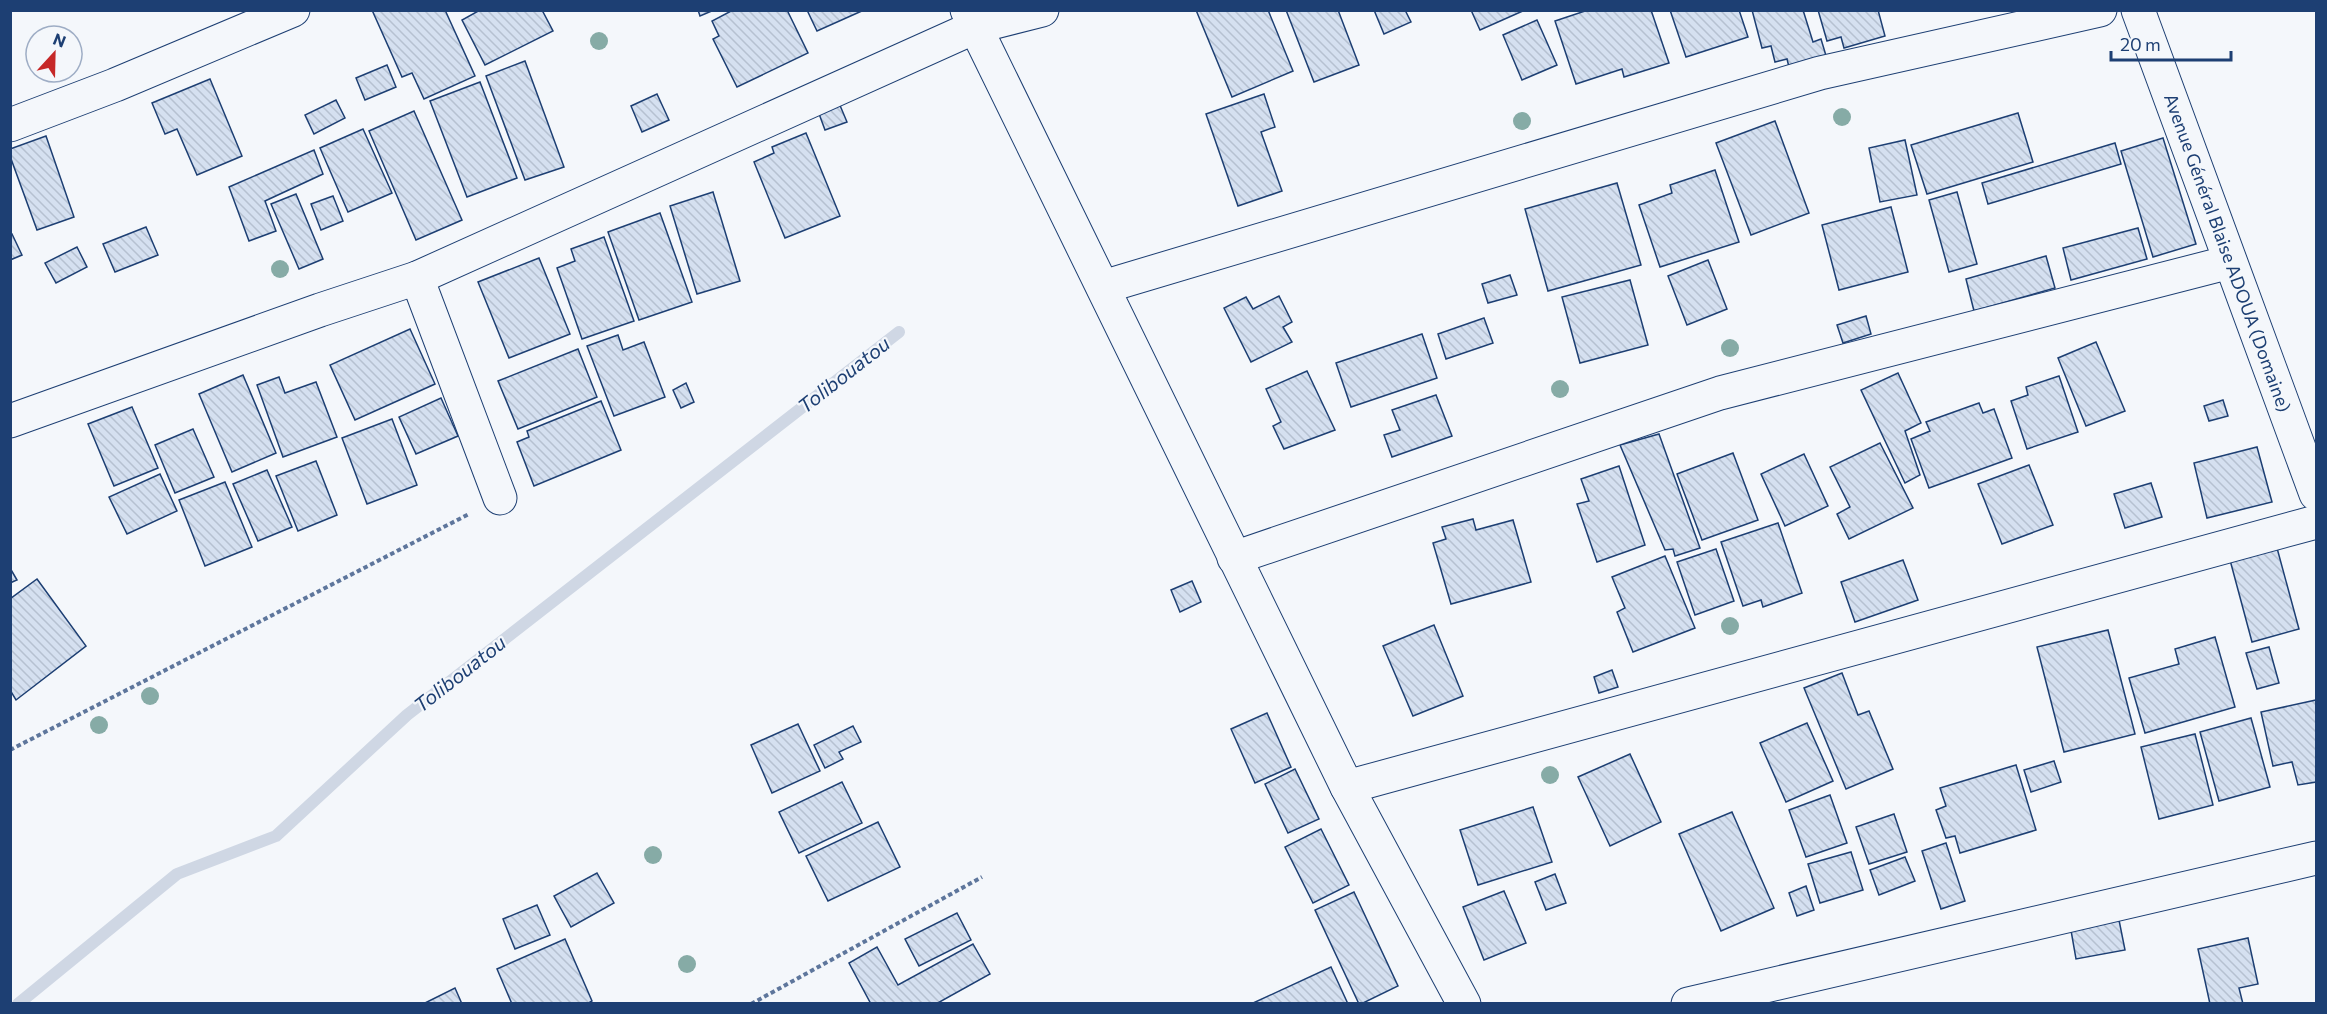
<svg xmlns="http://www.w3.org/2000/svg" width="2327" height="1014" viewBox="0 0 2327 1014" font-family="Commissioner,sans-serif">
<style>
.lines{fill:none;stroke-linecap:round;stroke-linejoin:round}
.stream{stroke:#cfd7e4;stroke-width:12}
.building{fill:url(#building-back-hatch);stroke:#1d3f73;stroke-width:1.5}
.minor-casing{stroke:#1d3f73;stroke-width:35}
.path{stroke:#5e769c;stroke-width:4;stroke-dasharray:4.5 3;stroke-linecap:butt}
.minor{stroke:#f4f7fb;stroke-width:33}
.tree{fill:#86aba6}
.labels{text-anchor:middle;stroke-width:4.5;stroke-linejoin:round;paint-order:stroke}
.street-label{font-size:18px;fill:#1d3f73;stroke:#f4f7fb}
.water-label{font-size:20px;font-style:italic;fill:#1d3f73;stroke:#f4f7fb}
</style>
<defs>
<pattern id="building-back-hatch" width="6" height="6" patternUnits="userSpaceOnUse" patternTransform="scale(1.5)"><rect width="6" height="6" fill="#d5e0f0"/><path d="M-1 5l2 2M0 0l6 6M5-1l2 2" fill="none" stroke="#b6c1d1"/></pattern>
</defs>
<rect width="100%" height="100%" fill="#f4f7fb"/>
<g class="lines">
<polyline class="stream" points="18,1004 177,874 276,836 407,715 899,332"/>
</g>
<g class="building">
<polygon points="372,10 445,10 475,76 424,99 412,73 402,77"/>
<polygon points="480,10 542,10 553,31 485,65 462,20"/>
<polygon points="698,10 714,10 700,16"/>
<polygon points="733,10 787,10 808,53 737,87 713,39 719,36 712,21"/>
<polygon points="807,10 864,10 817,31"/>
<polygon points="1196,10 1268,10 1293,71 1232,97"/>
<polygon points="1286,10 1338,10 1359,65 1314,82"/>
<polygon points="1374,10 1405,10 1411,22 1384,34"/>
<polygon points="1471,10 1525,10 1480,30"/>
<polygon points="1588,10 1651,10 1669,63 1624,77 1622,69 1576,84 1555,21"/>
<polygon points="1670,10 1739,10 1748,37 1686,57"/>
<polygon points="1752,10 1803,10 1813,42 1821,39 1827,59 1790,71 1787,59 1775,62 1771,46 1762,48"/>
<polygon points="1818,10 1878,10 1885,36 1844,48 1841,37 1827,41"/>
<polygon points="1537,20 1557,65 1522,80 1503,35"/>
<polygon points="525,61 564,167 525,180 486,76"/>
<polygon points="387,65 396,87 365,100 356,78"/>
<polygon points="210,79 242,156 197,175 177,129 165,134 152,103"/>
<polygon points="480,82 517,178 467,197 430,101"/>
<polygon points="657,94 669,120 642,132 631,106"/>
<polygon points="1264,94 1275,127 1261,132 1282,191 1238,206 1206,114"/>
<polygon points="336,100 345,118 314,134 305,115"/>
<polygon points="839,103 847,122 825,130 818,111"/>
<polygon points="414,111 462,220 416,240 369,131"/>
<polygon points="2018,113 2033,162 1927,194 1911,145"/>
<polygon points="1775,121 1809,213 1751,235 1716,143"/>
<polygon points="363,129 392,193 348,212 320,148"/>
<polygon points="806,133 840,216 785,238 754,162 774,153 772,147"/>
<polygon points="46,136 74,217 37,230 10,156 10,149"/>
<polygon points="2163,138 2196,244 2153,257 2121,151"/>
<polygon points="1905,140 1917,195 1880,202 1869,148"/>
<polygon points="2115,143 2121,164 1988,204 1982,183"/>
<polygon points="314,150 323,174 265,201 276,231 249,241 229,187"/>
<polygon points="1715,170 1739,242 1660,267 1639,205 1672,193 1670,185"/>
<polygon points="1617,183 1641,265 1548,291 1525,209"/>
<polygon points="713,192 740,281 697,294 670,206"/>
<polygon points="1957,192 1977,264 1949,272 1929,200"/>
<polygon points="296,194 323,259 299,269 271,204"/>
<polygon points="333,196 343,221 321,230 311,204"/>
<polygon points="1891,207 1908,272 1839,290 1822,225"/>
<polygon points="660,213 692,302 639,320 608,232"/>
<polygon points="146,227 158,255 115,272 103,244"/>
<polygon points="2138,228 2147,259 2071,280 2063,248"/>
<polygon points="12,234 22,255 10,260 10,235"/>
<polygon points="604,237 634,321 582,339 557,268 575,261 571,249"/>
<polygon points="77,247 87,267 56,283 45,263"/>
<polygon points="2046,256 2055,288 1974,311 1966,279"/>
<polygon points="539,258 570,334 509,358 478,282"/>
<polygon points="1708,260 1727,309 1687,325 1668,276"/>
<polygon points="1510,275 1517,295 1488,303 1482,284"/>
<polygon points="1630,280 1648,345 1580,363 1562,297"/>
<polygon points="1279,296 1292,322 1283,327 1292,342 1251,362 1224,308 1246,297 1253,309"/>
<polygon points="1866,316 1871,334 1843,343 1837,325"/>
<polygon points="1484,318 1493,343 1446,359 1438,334"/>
<polygon points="410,329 435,384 355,420 330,365"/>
<polygon points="1422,334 1437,378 1351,407 1336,363"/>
<polygon points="618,335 623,350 644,342 665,397 614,416 587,346"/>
<polygon points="2096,342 2125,411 2086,426 2058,358"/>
<polygon points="578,349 597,397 518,429 498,381"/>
<polygon points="1307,371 1335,430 1284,449 1273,426 1281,422 1266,389"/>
<polygon points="1898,373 1921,423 1905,431 1920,475 1905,483 1861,390"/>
<polygon points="243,375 276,453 232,472 199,394"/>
<polygon points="2059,376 2078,432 2027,449 2011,401 2028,395 2026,387"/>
<polygon points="279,377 285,393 316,382 337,437 283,457 257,385"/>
<polygon points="686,383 694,402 681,408 673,390"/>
<polygon points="1436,395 1452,436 1392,457 1384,435 1400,430 1392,410"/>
<polygon points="441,398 458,436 416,454 399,417"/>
<polygon points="2223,400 2228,416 2209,421 2204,406"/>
<polygon points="601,401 621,450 534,486 517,442 529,437 527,431"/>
<polygon points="1979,403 1983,413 1994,409 2012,458 1929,488 1911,439 1930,431 1926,422"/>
<polygon points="132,407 158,468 114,486 88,424"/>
<polygon points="392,419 417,485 367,504 342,438"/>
<polygon points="193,429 214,477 175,493 155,445"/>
<polygon points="1659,434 1700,548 1675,556 1673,549 1665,550 1620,445"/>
<polygon points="1880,443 1913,508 1849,539 1837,514 1850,507 1830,467"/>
<polygon points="2257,447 2272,502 2207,518 2194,463"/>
<polygon points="1733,453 1758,520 1702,540 1677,474"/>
<polygon points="1804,454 1828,506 1785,526 1761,474"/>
<polygon points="316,461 337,515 298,531 276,476"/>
<polygon points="2029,465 2053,525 2002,544 1978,484"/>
<polygon points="1619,466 1645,545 1597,562 1577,504 1589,501 1581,479"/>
<polygon points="267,470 292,527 258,541 233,484"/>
<polygon points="160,474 177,511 127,534 109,497"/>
<polygon points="225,482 252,547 205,566 179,500"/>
<polygon points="2151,483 2162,517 2125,528 2114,494"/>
<polygon points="1473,519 1476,530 1513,520 1531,582 1451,604 1433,543 1446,539 1442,527"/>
<polygon points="1778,523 1802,593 1763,607 1761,600 1743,606 1721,542"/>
<polygon points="2277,548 2299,629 2252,642 2230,560"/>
<polygon points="1716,549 1734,601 1695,615 1677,562"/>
<polygon points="1665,556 1695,628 1633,652 1617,612 1625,608 1612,577"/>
<polygon points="1903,560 1918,600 1855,622 1841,582"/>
<polygon points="10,568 17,580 10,583"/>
<polygon points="37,579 86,646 16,700 10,690 10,599"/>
<polygon points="1192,581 1201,602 1180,612 1171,590"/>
<polygon points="1434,625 1463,696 1413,716 1383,646"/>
<polygon points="2108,630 2135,734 2064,752 2037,647"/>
<polygon points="2215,637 2235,707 2145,733 2129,678 2179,664 2175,649"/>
<polygon points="2269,647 2279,683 2257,689 2246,653"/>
<polygon points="1612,670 1618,687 1599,693 1594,677"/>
<polygon points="1842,673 1858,715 1869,711 1893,769 1846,789 1804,688"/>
<polygon points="2316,700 2316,782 2298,785 2292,762 2273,766 2261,712"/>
<polygon points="1267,713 1291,767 1255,783 1231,729"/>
<polygon points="2251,718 2270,787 2219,801 2200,732"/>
<polygon points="1807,723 1833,781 1786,802 1760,743"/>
<polygon points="798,724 820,771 772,793 751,745"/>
<polygon points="853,726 861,742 839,752 843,759 825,768 814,745"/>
<polygon points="2195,734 2213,805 2159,819 2141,747"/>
<polygon points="1630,754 1661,822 1610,846 1578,777"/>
<polygon points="2054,761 2061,782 2031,792 2024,770"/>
<polygon points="2016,765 2036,830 1960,853 1955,836 1946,838 1936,810 1946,806 1940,788"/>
<polygon points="1295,769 1319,819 1288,833 1265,784"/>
<polygon points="842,782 862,823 799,853 779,812"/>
<polygon points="1830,795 1847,843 1806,857 1789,810"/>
<polygon points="1533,807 1552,862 1478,885 1460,830"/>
<polygon points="1732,812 1774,908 1721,931 1679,834"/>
<polygon points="1894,814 1907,852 1869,864 1856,827"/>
<polygon points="878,822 900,867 828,901 806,856"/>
<polygon points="1321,829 1349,885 1313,903 1285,847"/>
<polygon points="1946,843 1965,901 1941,909 1922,851"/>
<polygon points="1851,852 1863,890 1820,903 1808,864"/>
<polygon points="1905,857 1915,881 1879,895 1870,870"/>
<polygon points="597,873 614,903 571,927 554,896"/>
<polygon points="1555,874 1566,903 1546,910 1535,882"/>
<polygon points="1806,886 1814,910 1797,916 1789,893"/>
<polygon points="1504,891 1526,943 1484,960 1463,907"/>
<polygon points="1354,892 1398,986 1361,1004 1359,1004 1315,910"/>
<polygon points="537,905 550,935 515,949 503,919"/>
<polygon points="2117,910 2125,950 2076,959 2069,919"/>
<polygon points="957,913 971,940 919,966 905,939"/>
<polygon points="2248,938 2258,984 2239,988 2243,1004 2210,1004 2198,949"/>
<polygon points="565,939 592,1001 587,1004 512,1004 497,969"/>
<polygon points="973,944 990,974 936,1004 871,1004 849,963 877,947 898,985"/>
<polygon points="1331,967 1348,1004 1251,1004"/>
<polygon points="455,988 462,1004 423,1004"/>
</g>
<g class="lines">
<defs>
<g id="minor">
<polyline points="967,10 1347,787 1464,1004"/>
<polyline points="2138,10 2316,494"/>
<polyline points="10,125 115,85 293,10"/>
<polyline points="417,278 500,498"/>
<polyline points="1103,287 1820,73 2100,10"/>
<polyline points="10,421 320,310 417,278 975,27 1042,10"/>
<polyline points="1234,558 1720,393 2230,262"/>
<polyline points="1347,787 2316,522"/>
<polyline points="1688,1004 2316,858"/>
</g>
</defs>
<use href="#minor" class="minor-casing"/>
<g class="path">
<polyline points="10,750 469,514"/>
<polyline points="751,1004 982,877"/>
</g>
<use href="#minor" class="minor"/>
</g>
<g class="tree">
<circle cx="599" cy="41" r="9"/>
<circle cx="1842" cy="117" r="9"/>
<circle cx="1522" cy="121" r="9"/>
<circle cx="280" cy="269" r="9"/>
<circle cx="1730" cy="348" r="9"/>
<circle cx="1560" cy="389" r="9"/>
<circle cx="1730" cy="626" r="9"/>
<circle cx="150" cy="696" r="9"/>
<circle cx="99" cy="725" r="9"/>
<circle cx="1550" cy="775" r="9"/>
<circle cx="653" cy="855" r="9"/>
<circle cx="687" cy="964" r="9"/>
</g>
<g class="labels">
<g class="street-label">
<text transform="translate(2227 253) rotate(70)" y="6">Avenue Général Blaise ADOUA (Domaine)</text>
</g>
<g class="water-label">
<text transform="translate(844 375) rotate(-38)" y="7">Tolibouatou</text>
<text transform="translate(460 674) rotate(-38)" y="7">Tolibouatou</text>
</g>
</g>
<rect width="2327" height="1014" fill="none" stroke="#1d3f73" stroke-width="24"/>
<g transform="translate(54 54) rotate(22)"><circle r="28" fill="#f4f7fb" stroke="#9eadc5" stroke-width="1.5"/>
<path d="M0-4.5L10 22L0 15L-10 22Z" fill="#c62828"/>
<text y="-9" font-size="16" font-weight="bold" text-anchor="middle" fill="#1d3f73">N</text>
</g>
<path d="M2111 51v9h120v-9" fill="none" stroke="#1d3f73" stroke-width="3"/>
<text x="2120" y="51" font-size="18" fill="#1d3f73" stroke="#f4f7fb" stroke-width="4.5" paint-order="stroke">20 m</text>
</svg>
